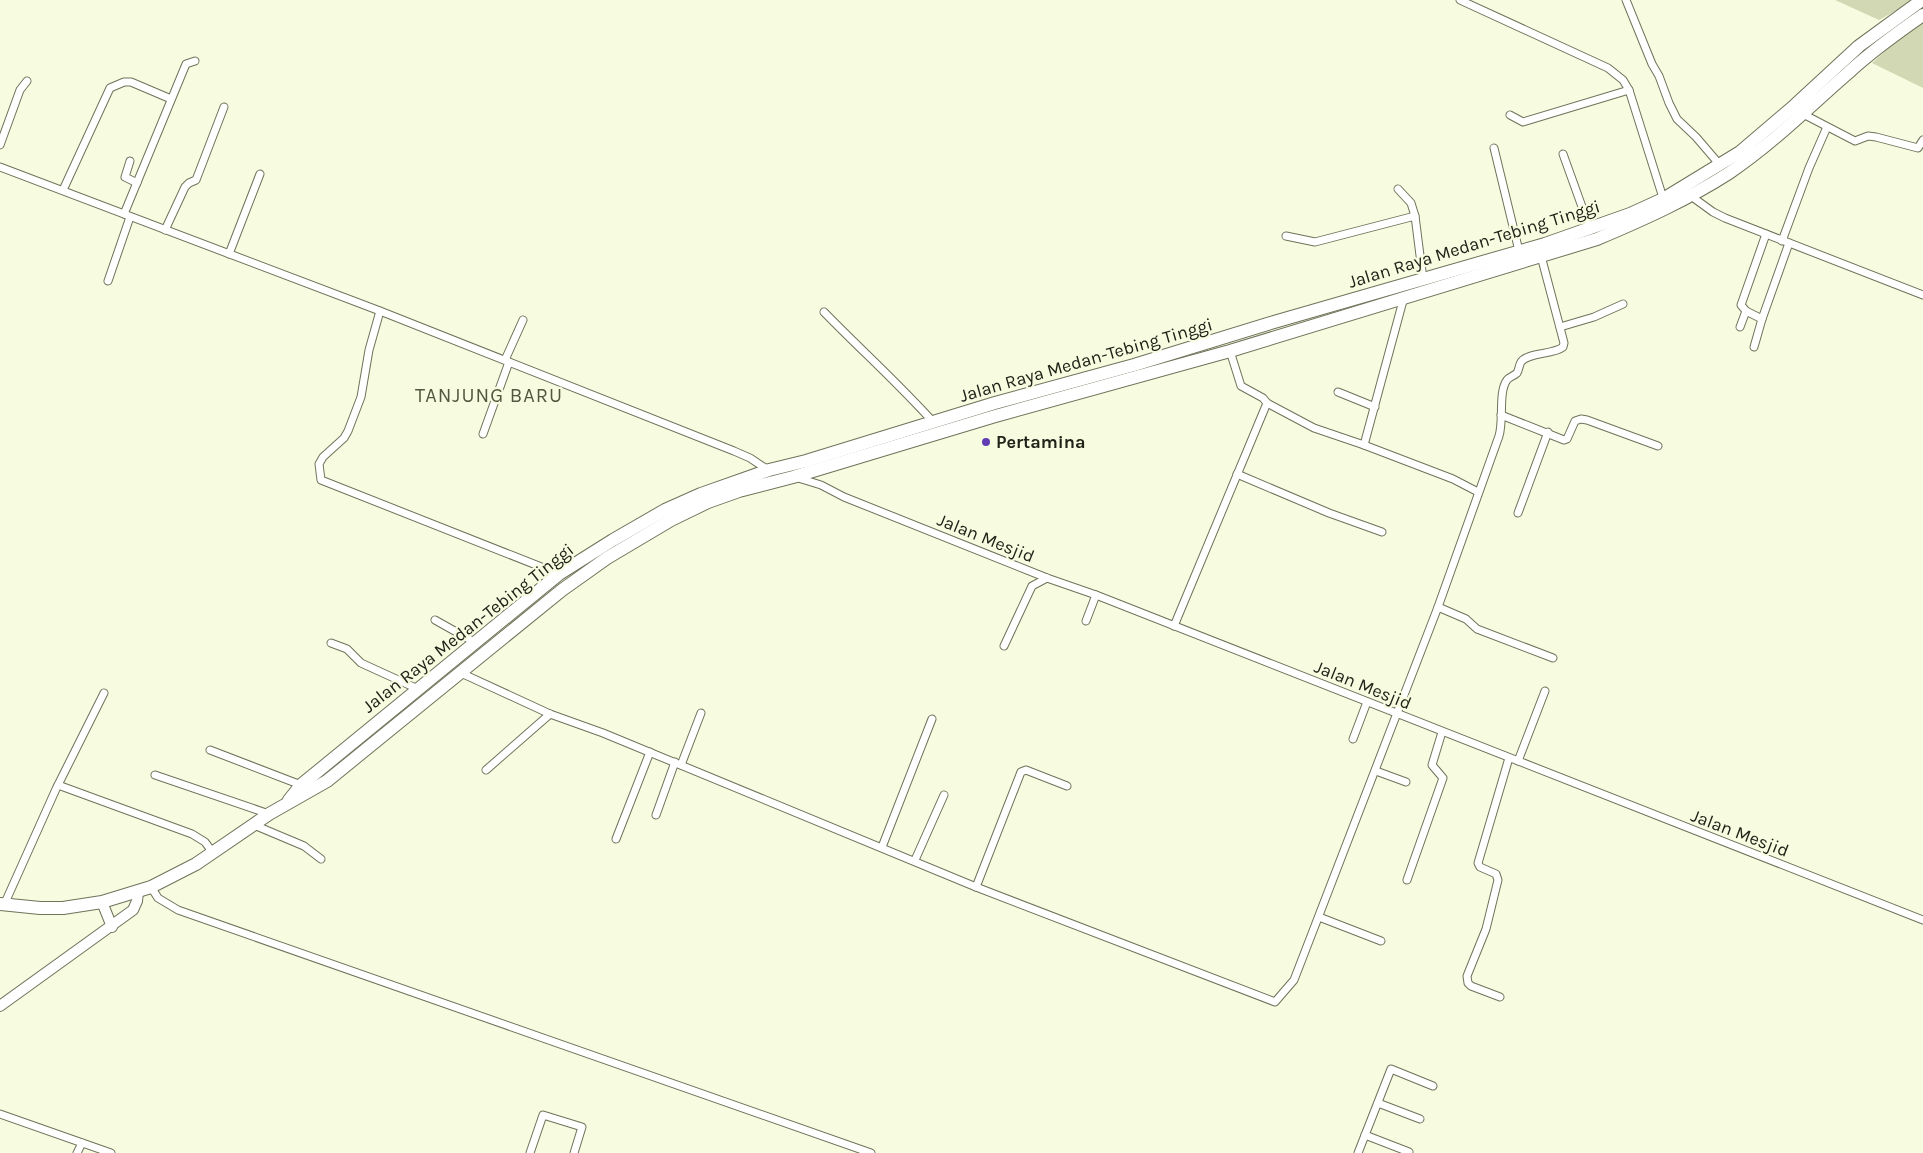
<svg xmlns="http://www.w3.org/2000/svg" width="1923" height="1153" viewBox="0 0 1923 1153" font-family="Karla,sans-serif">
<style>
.green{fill:#d2d8b4}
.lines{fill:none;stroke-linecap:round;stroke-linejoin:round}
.street-casing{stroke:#6e735a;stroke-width:9}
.secondary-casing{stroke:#6e735a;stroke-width:12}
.highway-casing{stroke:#6e735a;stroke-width:14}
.street{stroke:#fff;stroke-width:7}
.secondary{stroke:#fff;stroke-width:10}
.highway{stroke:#fff;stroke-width:12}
.poi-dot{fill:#613cb4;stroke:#f7fce0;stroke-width:2}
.labels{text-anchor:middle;stroke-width:4.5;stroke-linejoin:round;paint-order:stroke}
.street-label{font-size:18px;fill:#212319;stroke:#f7fce0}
.poi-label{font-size:18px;font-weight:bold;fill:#212319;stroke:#f7fce0;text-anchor:start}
.quarter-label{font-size:20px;letter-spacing:1px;fill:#53573f;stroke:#f7fce0}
</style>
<rect width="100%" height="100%" fill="#f7fce0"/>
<g class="green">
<polygon points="1835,0 1915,0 1879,20"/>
<polygon points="1923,21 1923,88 1872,63 1908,31"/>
</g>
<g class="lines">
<defs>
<g id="street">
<polyline points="1460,0 1608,68 1623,80 1629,90 1664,201"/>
<polyline points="1626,0 1652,64 1659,76 1669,103 1677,119 1696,137 1720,165"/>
<polyline points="1803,114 1855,141 1868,136 1876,137 1918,148 1923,140"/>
<polyline points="1510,115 1523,122 1629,90"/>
<polyline points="0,145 20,90 27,81"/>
<polyline points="1494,148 1519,251"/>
<polyline points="1563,154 1590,229"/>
<polyline points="130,161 125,177 137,183"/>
<polyline points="0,167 380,311 734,451 750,458 768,470"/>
<polyline points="1398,189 1411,203 1415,216"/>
<polyline points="63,190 110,88 124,82 131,82 171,99"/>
<polyline points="1691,196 1713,212 1725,218 1923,295"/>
<polyline points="124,214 186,64 195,61"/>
<polyline points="165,230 185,187 189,183 196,180 224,107"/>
<polyline points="1286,236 1315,242 1415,216 1423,279"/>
<polyline points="1782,241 1809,168 1827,127"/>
<polyline points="229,254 260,174"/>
<polyline points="108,281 130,217"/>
<polyline points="1404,297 1364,445 1453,479 1478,492"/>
<polyline points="380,311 369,350 361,397 348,431 344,438 323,457 319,464 321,480 559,574"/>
<path d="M824,312C860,349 899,384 934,423"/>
<polyline points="1762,319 1746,311 1741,305 1766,234"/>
<polyline points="1560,327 1594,317 1623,304"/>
<polyline points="1740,327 1746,311"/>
<polyline points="1754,347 1762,319 1789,243"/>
<polyline points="1230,351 1241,386 1263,398 1267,403 1314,428 1364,445"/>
<polyline points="505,360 523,320"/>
<polyline points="1338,392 1375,407"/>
<polyline points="1501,415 1564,440 1567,439 1575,421 1581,419 1587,420 1658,446"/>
<polyline points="483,434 509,362"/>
<polyline points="1237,474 1329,513 1382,532"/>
<polyline points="795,477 821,485 844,497 1047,578 1096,595 1923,920"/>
<polyline points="1518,513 1548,432"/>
<polyline points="1438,607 1466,619 1477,629 1553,658"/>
<polyline points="435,620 476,643"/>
<polyline points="1086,621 1096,595"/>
<polyline points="1174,626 1267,403"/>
<polyline points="331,643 347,649 361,663 418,689"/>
<polyline points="1004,646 1032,586 1047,578"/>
<path d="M461,673L550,714L603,733L976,887L1275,1002L1294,980L1438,607L1499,436C1504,420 1498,392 1507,380C1509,377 1514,376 1517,373C1519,370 1519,365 1521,362C1528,352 1553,355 1563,347L1564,343L1541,256"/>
<polyline points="1353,739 1367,702"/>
<polyline points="210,750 301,785"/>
<polyline points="1518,761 1545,691"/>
<polyline points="681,765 701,713"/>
<polyline points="486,770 550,714"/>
<polyline points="1376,771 1406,782"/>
<polyline points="155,775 269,814"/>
<polyline points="58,785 192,834 205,842 213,853"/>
<polyline points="656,815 675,762"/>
<polyline points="254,825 304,846 321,859"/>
<polyline points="616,839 650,752"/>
<polyline points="882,847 932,719"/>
<polyline points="915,860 944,795"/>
<polyline points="1407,880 1443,778 1432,765 1442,732"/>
<polyline points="151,887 158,898 178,910 871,1153"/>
<polyline points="976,887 1021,772 1026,770 1067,786"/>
<polyline points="4,905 56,789 104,693"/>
<polyline points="1319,917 1381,941"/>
<polyline points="1500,997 1471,986 1468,983 1467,976 1486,929 1498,880 1496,874 1480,867 1478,863 1509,758"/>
<polyline points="1378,1103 1420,1119"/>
<polyline points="0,1114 111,1153"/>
<polyline points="1365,1135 1409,1152"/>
<polyline points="77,1153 82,1143"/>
<polyline points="530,1153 543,1115 582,1127 574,1153"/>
<polyline points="1358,1153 1391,1069 1433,1086"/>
</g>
<g id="secondary">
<polyline points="102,902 112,927"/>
<polyline points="0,1006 133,910 137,901 138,892"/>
</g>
<g id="highway">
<polyline points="289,800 301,785 559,574 613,540 665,510 701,494 769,470 806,461 995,403 1134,365 1274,322 1545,244 1630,214 1663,199 1740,152 1794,106 1859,46 1922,0"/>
<path d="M0,904L40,908H63L102,902L151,887L196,864L269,814L327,781L562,590L607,558L671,520L708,502L739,491L793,477L992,417L1230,351L1597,239C1642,220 1687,200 1729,173C1772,144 1809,107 1848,73C1871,52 1897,33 1923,15"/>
</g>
</defs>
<use href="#street" class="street-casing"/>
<use href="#secondary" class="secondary-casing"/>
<use href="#highway" class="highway-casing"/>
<use href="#street" class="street"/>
<use href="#secondary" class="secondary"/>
<use href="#highway" class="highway"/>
</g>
<circle class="poi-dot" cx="986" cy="442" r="5"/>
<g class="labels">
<g class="street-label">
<text transform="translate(1474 244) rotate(-17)" y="6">Jalan Raya Medan-Tebing Tinggi</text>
<text transform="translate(1086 360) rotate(-16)" y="6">Jalan Raya Medan-Tebing Tinggi</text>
<text transform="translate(986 538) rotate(22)" y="6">Jalan Mesjid</text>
<text transform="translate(468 628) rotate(-38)" y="6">Jalan Raya Medan-Tebing Tinggi</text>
<text transform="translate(1363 685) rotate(22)" y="6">Jalan Mesjid</text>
<text transform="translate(1740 833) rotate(21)" y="6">Jalan Mesjid</text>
</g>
<g class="poi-label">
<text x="996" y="448">Pertamina</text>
</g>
<g class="quarter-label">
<text x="489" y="402">TANJUNG BARU</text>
</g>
</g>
</svg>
